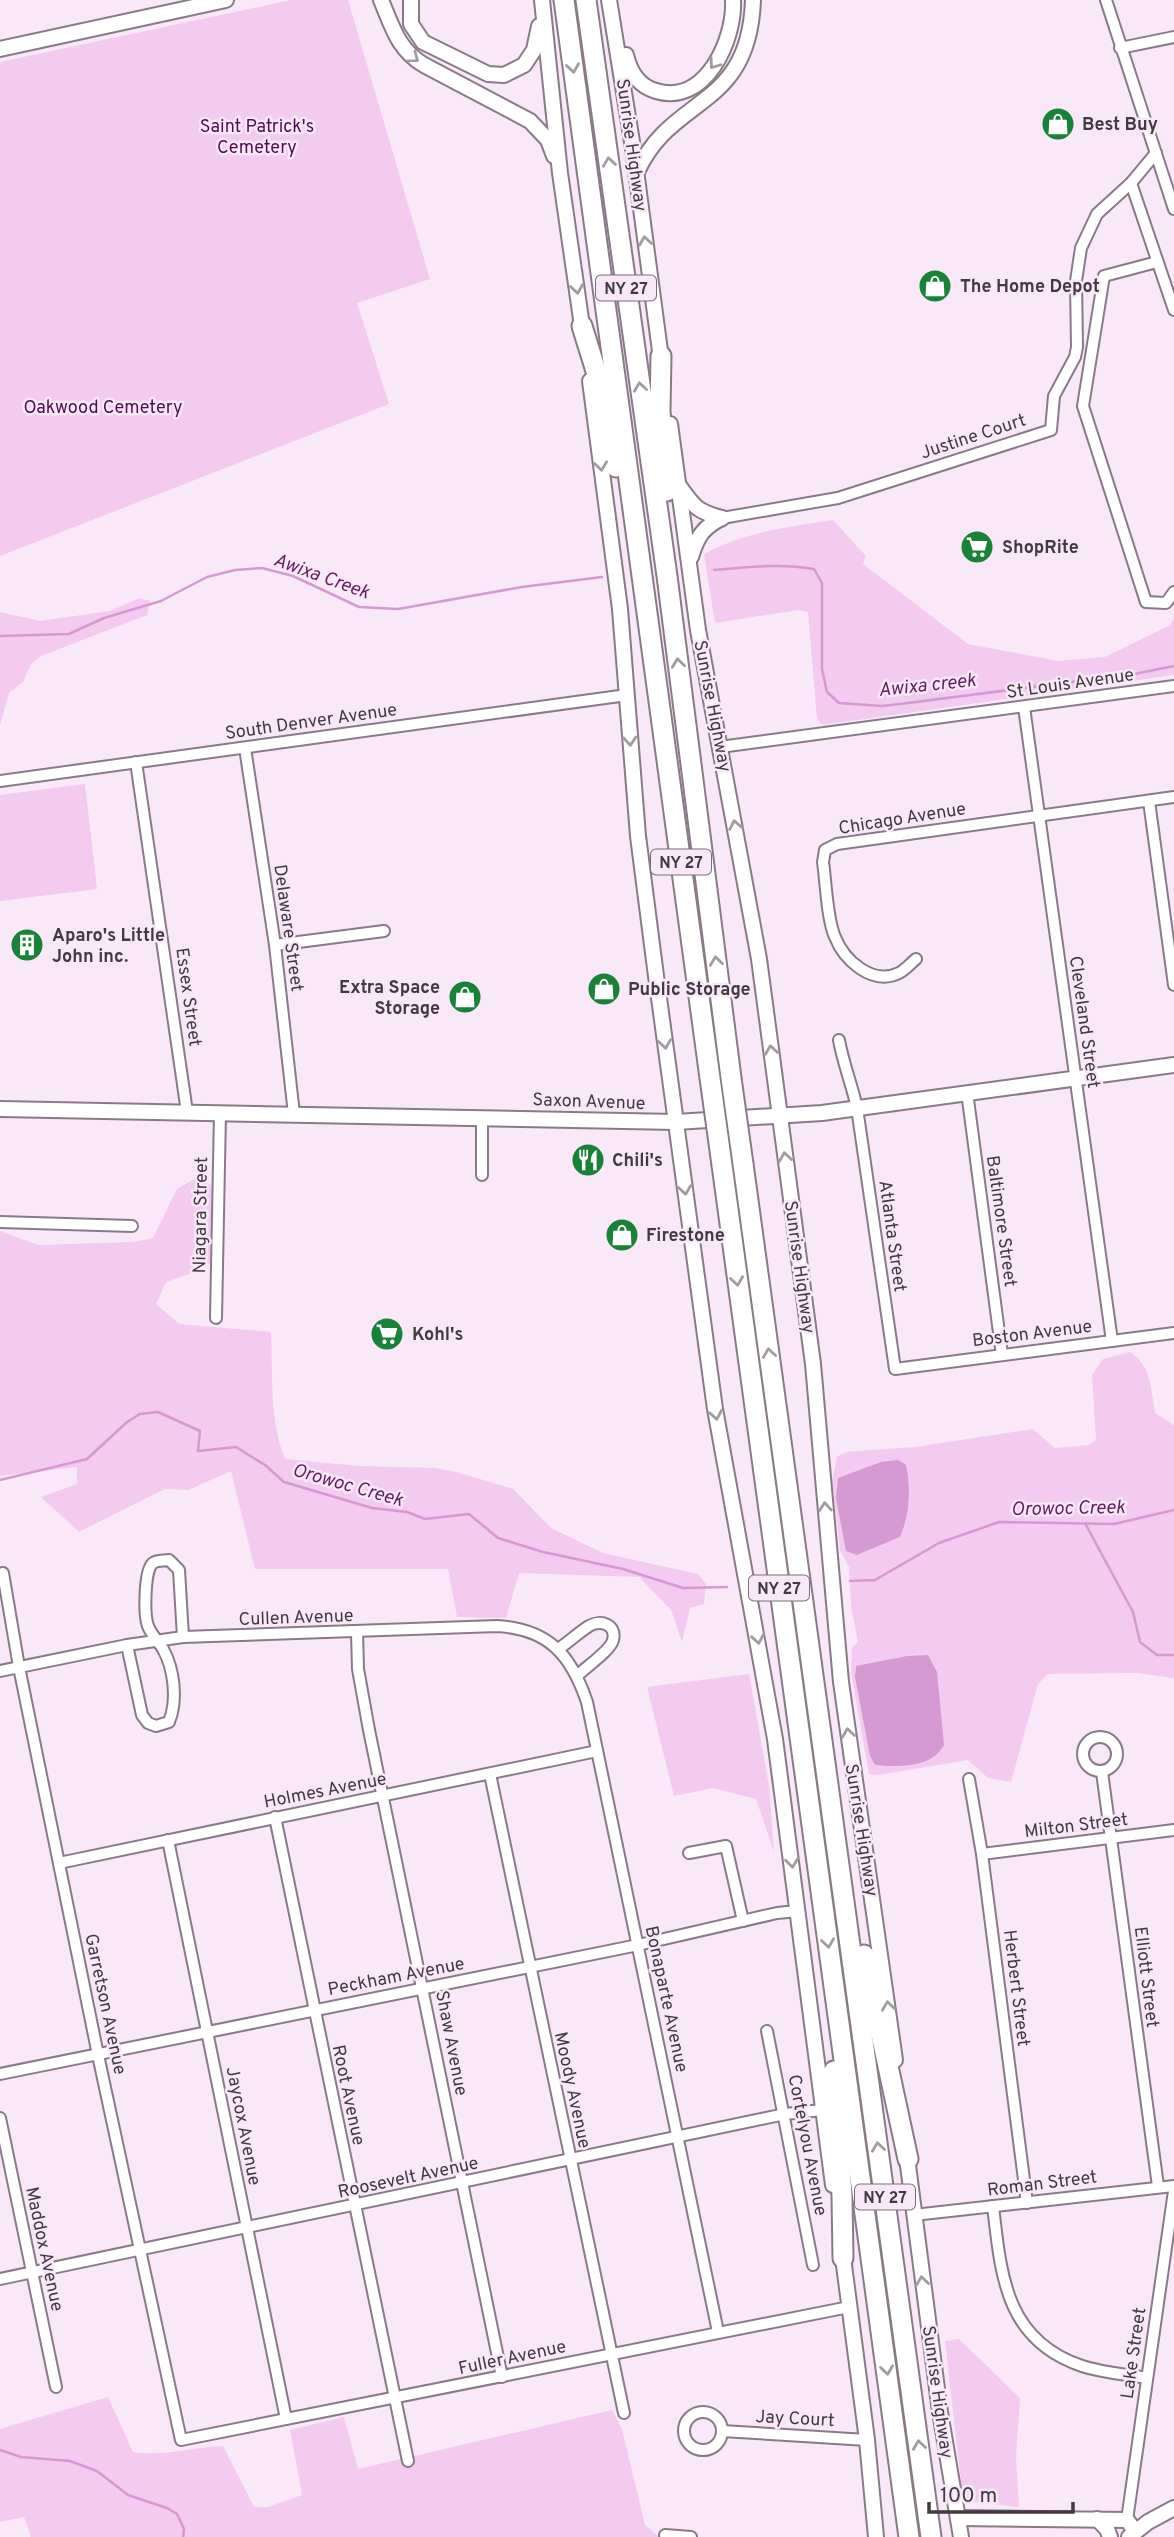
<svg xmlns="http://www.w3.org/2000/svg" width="1174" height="2537" viewBox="0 0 1174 2537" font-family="Overpass,sans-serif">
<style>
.green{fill:#f3caf0;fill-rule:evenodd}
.water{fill:#d49ad1}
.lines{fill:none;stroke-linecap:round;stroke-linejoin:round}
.stream{stroke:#d49ad1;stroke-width:2.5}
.street-casing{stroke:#897a88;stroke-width:14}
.secondary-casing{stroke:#897a88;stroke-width:18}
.highway-casing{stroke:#897a88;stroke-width:23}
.street{stroke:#fff;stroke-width:10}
.secondary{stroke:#fff;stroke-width:14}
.highway{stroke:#fff;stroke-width:19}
.highway-bridge-casing{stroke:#897a88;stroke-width:23;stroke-linecap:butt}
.highway-bridge{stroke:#fff;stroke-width:19}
.oneway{stroke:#a09ca0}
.labels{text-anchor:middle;stroke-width:5;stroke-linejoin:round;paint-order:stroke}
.shield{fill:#f9e8f8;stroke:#786e77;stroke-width:2}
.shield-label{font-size:16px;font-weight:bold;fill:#413a40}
.poi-label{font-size:18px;font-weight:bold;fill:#413a40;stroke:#f9e8f8;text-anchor:start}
.park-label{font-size:18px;fill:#510b51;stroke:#f9e8f8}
.street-label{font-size:18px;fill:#413a40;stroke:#f9e8f8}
.water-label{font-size:19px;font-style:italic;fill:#621e61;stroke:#f9e8f8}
</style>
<rect width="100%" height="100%" fill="#f9e8f8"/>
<g class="green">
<polygon points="291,0 348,0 430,279 357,303 389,404 0,556 0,62"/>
<path d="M833,520L866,556L863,564L968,644L1058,661L1105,657L1170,625L1174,619V675L822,725L817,718L808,612L798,610L715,623L704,554C745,532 788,527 833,520Z"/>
<polygon points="140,598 150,601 147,615 41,656 31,664 23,682 9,693 0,725 0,612 40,621 110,611"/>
<polygon points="85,784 97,889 0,901 0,795"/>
<path d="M196,1178L211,1185L212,1261L204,1269L166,1282L156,1304L179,1324L271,1332C273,1374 269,1420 285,1459L359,1466L435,1468L456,1472L513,1489L551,1528L603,1553L698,1574L706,1584L704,1604L690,1608L682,1642L671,1610L639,1577L519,1573L506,1618L457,1617L448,1569H255L231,1471L188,1490L165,1489L79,1532L41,1497L77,1484V1467L0,1476V1231L38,1245L133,1242L153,1238L177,1189Z"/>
<path d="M1130,1352C1151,1365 1151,1389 1155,1413L1174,1425V1678L1137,1673L1048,1674L1038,1684L1011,1782L988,1778L968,1760L878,1775L869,1774L851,1672L852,1647L858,1642L851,1606L849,1567L840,1550L832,1481L837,1457L846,1452L915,1447L1033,1429L1055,1448L1089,1445L1096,1440L1092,1375L1103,1359ZM906,1465C911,1488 910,1516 900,1537L857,1555ZM856,1666L944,1741V1745L870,1755L855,1677Z"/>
<polygon points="749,1674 769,1786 774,1852 756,1799 713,1788 674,1796 647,1687"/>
<polygon points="959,2339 1020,2398 1016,2457 1019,2507 981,2503 963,2499 945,2341"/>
<path d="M108,2397L133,2452C162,2457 193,2447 223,2446L254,2507H268L302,2495L290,2430L344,2417L358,2469L612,2410L622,2429L645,2525L659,2537H31L24,2517L0,2522V2429Z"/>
</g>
<g class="water">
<path d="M898,1460L906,1465C911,1488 910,1515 900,1537L857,1555L846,1551L836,1498L838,1478L881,1462Z"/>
<path d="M928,1655L937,1672L944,1745C932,1768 898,1767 875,1765L870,1756L855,1677L856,1666L907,1656Z"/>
</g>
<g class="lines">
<g class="stream">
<path d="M714,570C747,567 781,563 814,569L822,583V669L827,692L839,703L882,706L900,704L1134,674L1174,666"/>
<polyline points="0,636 69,634 104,618 161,601 207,577 235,570 262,568 293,576 359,607 398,609 522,587 602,577"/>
<polyline points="0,1480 87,1459 127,1422 140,1414 158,1412 200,1431 198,1451 236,1447 265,1465 284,1482 372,1508 407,1512 425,1519 469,1514 498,1538 543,1552 623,1569 683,1588 727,1587"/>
<polyline points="1086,1525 1133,1612 1140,1642 1157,1655 1174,1655"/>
<polyline points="850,1581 875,1580 939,1543 999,1522 1114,1524 1174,1510"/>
<polyline points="0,2450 21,2457 70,2461 97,2471 128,2495 167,2508 177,2514 184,2529 183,2537"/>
</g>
<defs>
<g id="street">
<polyline points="1106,0 1174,209"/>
<polyline points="1120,48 1174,37"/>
<polyline points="1131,183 1174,310"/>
<polyline points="1157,262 1104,276 1083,406 1146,602 1166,603 1174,592"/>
<polyline points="722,518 838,498 1051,430 1054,396 1075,357 1077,347 1076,281 1081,248 1097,214 1131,183 1156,153"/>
<polyline points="1024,707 1112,1341"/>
<polyline points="720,747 1174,686"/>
<polyline points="245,748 275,945 294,1114"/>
<polyline points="136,762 187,1112"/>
<polyline points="0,781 627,695"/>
<polyline points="1149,801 1174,985"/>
<polyline points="275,945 384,931"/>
<path d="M916,959C910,964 905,970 899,973C872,986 844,960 835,937C827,920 826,882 823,862L825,850L837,844L1174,797"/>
<path d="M839,1040C843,1063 852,1085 857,1108L895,1369L1174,1333"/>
<polyline points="967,1092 1002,1355"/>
<polyline points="482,1175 482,1117"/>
<polyline points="0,1222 132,1226"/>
<polyline points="216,1318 220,1113"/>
<polyline points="3,1573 19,1667 98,2055 181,2440 849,2307"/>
<polyline points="357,1632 358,1669 369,1730 502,2377"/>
<path d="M127,1645L142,1715L148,1723L156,1726L169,1722C178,1700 174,1669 163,1649C158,1641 151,1634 148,1626C144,1615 144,1570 153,1563C157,1560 163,1561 169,1560L179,1570L183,1637"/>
<path d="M558,1649C569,1642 578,1633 589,1626C601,1619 617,1625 613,1640C611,1650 586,1667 578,1675"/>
<path d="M0,1671L127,1645L183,1637L497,1626C549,1629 571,1655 587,1702L718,2332"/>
<circle cx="1100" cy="1754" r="17"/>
<polyline points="1102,1772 1158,2186"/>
<polyline points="490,1774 624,2413"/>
<polyline points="969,1779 982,1854 1027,2203"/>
<polyline points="275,1817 408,2461"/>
<polyline points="168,1840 286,2419"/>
<polyline points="689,1853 726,1846 743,1921"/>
<polyline points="982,1854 1174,1830"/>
<polyline points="59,1863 597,1751"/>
<polyline points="767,2031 813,2265"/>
<polyline points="0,2074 638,1945 777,1913 798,1911"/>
<polyline points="0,2118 56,2387"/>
<path d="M993,2206C1001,2275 1005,2340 1082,2366C1103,2373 1125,2374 1147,2378"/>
<polyline points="914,2215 1174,2186"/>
<polyline points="0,2279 785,2114 822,2110"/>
<circle cx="703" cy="2431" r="19"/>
<polyline points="722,2431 867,2440"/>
<polyline points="1127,2520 1174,2191"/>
<polyline points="665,2535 691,2537"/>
</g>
<g id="secondary">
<path d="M381,0C392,26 398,50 424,65L530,121L548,140L554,156"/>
<polyline points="411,0 411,24 423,42 488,74 504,75 524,65 534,50 539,26"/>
<polyline points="542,0 560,173 583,333"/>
<polyline points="609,0 633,148 662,366"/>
<polyline points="0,49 226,0"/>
<path d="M626,55C630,72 638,86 656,91C706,106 735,39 733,0"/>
<path d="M637,172C672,94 749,111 753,0"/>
<polyline points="590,381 620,609 638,836 656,976 715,1409 775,1739 833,2185"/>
<polyline points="670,424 698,630 759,959 813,1364 841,1682 895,2060"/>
<path d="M680,487C694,507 698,512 722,518"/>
<path d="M691,557C697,537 703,527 722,518"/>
<polyline points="0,1109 676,1122 822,1113 1174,1065"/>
<polyline points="906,2150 940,2412 961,2537"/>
<polyline points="842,2250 867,2440 876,2537"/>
<polyline points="958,2518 1127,2520 1135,2531"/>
<polyline points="1097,2519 1107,2529 1110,2537"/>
<polyline points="1129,2537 1148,2522 1174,2508"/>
</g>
<g id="highway">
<polyline points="564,0 710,1078"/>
<polyline points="586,0 667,576 731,1078"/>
<polyline points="582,326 596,371 616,467"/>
<polyline points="661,356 660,411 667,491"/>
<polyline points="743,1164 931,2537"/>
<polyline points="722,1165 909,2537"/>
<polyline points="864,1955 908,2159"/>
<polyline points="834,2071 842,2196 843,2258"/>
</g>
</defs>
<use href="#street" class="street-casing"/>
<use href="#secondary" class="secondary-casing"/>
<use href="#highway" class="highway-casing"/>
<use href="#street" class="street"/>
<use href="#secondary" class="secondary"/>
<use href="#highway" class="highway"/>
<defs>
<g id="highway-bridge">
<polyline points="710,1078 722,1165"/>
<polyline points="731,1078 743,1164"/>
</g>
</defs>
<use href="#highway-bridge" class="highway-bridge-casing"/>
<use href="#highway-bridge" class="highway-bridge"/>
</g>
<defs><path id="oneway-chevron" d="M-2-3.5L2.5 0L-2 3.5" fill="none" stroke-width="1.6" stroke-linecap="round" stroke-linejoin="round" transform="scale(1.75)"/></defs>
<g class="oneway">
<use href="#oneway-chevron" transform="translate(414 58) rotate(37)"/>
<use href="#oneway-chevron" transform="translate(714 64) rotate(126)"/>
<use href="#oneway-chevron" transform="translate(573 68) rotate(82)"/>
<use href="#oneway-chevron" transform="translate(609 162) rotate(-98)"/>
<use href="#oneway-chevron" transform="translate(645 241) rotate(-98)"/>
<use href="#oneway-chevron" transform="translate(577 289) rotate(82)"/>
<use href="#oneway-chevron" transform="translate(640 387) rotate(-98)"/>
<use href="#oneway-chevron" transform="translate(601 466) rotate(82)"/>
<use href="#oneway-chevron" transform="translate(678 663) rotate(-97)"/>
<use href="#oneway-chevron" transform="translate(630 741) rotate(86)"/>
<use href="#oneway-chevron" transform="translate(735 825) rotate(-101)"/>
<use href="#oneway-chevron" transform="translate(716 961) rotate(-97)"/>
<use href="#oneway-chevron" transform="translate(665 1044) rotate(82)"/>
<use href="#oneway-chevron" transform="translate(771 1050) rotate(-98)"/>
<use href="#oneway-chevron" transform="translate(785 1157) rotate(-98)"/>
<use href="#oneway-chevron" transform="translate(685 1190) rotate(82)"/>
<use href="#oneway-chevron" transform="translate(737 1281) rotate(82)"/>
<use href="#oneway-chevron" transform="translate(769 1353) rotate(-98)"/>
<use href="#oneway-chevron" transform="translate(716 1415) rotate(80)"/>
<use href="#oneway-chevron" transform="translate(825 1507) rotate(-94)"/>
<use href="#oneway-chevron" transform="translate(758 1639) rotate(80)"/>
<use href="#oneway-chevron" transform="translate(848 1733) rotate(-98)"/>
<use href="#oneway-chevron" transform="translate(792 1863) rotate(83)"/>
<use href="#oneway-chevron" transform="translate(828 1943) rotate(82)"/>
<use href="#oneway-chevron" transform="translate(888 2006) rotate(-98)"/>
<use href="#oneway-chevron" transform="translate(878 2147) rotate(-98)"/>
<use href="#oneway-chevron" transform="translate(922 2281) rotate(-98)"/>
<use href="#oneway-chevron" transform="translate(887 2370) rotate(82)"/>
<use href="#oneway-chevron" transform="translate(919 2445) rotate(-98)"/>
</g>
<defs>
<symbol id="shop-disc" viewBox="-11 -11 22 22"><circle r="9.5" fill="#178238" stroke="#f9e8f8"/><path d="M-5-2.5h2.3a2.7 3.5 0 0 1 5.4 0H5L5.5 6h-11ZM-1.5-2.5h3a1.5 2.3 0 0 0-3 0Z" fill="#fff"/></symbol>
<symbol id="supermarket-disc" viewBox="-11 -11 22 22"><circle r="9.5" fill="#178238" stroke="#f9e8f8"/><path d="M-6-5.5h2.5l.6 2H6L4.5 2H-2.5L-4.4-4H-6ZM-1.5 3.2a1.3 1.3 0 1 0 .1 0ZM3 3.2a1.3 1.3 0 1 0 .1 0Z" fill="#fff"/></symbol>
<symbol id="building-disc" viewBox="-11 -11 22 22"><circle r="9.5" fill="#178238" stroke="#f9e8f8"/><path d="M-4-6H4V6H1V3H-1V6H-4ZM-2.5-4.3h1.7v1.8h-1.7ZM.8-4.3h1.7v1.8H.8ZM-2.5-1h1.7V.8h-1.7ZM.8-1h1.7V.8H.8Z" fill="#fff"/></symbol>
<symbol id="restaurant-disc" viewBox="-11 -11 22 22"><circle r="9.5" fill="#178238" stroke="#f9e8f8"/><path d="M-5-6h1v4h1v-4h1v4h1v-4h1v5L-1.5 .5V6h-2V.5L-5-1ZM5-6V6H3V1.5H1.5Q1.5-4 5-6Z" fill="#fff"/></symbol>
</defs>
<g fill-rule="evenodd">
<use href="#shop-disc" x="1039" y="105" width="38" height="38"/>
<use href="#shop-disc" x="916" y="267" width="38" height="38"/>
<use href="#supermarket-disc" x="958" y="528" width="38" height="38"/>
<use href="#building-disc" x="8" y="926" width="38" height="38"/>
<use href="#shop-disc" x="585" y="970" width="38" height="38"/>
<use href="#shop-disc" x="446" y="978" width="38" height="38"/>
<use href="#restaurant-disc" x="569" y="1141" width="38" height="38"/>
<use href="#shop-disc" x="603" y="1216" width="38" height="38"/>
<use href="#supermarket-disc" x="368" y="1315" width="38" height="38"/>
</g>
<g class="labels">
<g class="shield">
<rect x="596" y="275.5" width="60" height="25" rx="5"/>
<rect x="651" y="849.5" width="60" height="25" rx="5"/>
<rect x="749" y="1575.5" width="60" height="25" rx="5"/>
<rect x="855" y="2184.5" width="60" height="25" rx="5"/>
</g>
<g class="shield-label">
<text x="626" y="294">NY 27</text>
<text x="681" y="868">NY 27</text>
<text x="779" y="1594">NY 27</text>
<text x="885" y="2203">NY 27</text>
</g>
<g class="poi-label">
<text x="1082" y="130">Best Buy</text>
<text x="960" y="292">The Home Depot</text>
<text x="1002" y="553">ShopRite</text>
<text x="52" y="941">Aparo's Little<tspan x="52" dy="21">John inc.</tspan></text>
<text x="440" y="993" text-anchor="end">Extra Space<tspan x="440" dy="21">Storage</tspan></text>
<text x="628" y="995">Public Storage</text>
<text x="612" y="1166">Chili's</text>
<text x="646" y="1241">Firestone</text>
<text x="412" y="1340">Kohl's</text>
</g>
<g class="park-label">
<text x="257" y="132">Saint Patrick's<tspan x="257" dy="21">Cemetery</tspan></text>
<text x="103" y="413">Oakwood Cemetery</text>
</g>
<g class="street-label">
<text transform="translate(632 145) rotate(82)" y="6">Sunrise Highway</text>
<text transform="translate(973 436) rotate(-18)" y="6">Justine Court</text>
<text transform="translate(1070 683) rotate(-8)" y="6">St Louis Avenue</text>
<text transform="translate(713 706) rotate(79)" y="6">Sunrise Highway</text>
<text transform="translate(311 721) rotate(-8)" y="6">South Denver Avenue</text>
<text transform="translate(902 818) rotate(-9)" y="6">Chicago Avenue</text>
<text transform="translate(289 928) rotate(82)" y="6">Delaware Street</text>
<text transform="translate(189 997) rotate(82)" y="6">Essex Street</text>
<text transform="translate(1085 1022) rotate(82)" y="6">Cleveland Street</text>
<text transform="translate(589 1101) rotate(2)" y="6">Saxon Avenue</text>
<text transform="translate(200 1215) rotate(-89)" y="6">Niagara Street</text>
<text transform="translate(1002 1221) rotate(82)" y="6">Baltimore Street</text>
<text transform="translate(893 1236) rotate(82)" y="6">Atlanta Street</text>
<text transform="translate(800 1267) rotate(82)" y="6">Sunrise Highway</text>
<text transform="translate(1032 1333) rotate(-7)" y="6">Boston Avenue</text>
<text transform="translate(296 1617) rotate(-2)" y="6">Cullen Avenue</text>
<text transform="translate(325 1790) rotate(-11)" y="6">Holmes Avenue</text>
<text transform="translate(1076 1825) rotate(-7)" y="6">Milton Street</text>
<text transform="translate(862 1830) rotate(81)" y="6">Sunrise Highway</text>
<text transform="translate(396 1976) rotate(-11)" y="6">Peckham Avenue</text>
<text transform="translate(1147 1977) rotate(83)" y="6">Elliott Street</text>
<text transform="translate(1017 1988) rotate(83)" y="6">Herbert Street</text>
<text transform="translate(667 1999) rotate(78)" y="6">Bonaparte Avenue</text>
<text transform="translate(106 2004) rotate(78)" y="6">Garretson Avenue</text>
<text transform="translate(452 2043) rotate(79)" y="6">Shaw Avenue</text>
<text transform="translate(573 2090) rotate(78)" y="6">Moody Avenue</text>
<text transform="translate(349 2095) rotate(78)" y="6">Root Avenue</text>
<text transform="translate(244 2126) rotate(79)" y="6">Jaycox Avenue</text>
<text transform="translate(808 2145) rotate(79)" y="6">Cortelyou Avenue</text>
<text transform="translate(408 2177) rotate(-12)" y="6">Roosevelt Avenue</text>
<text transform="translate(1042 2183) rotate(-7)" y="6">Roman Street</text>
<text transform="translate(45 2249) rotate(78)" y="6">Maddox Avenue</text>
<text transform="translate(1133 2353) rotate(-82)" y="6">Lake Street</text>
<text transform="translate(512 2357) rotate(-12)" y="6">Fuller Avenue</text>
<text transform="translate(938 2392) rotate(82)" y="6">Sunrise Highway</text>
<text transform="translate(795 2418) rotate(3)" y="6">Jay Court</text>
</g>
<g class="water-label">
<text transform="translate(322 575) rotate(20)" y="7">Awixa Creek</text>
<text transform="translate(927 684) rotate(-6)" y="7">Awixa creek</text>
<text transform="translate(348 1484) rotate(16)" y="7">Orowoc Creek</text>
<text transform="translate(1068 1507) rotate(-1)" y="7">Orowoc Creek</text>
</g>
</g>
<path d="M929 2502v10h144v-10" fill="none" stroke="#413a40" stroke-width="3.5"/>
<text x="940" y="2502" font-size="21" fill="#413a40" stroke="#f9e8f8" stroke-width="5" paint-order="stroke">100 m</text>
</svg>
